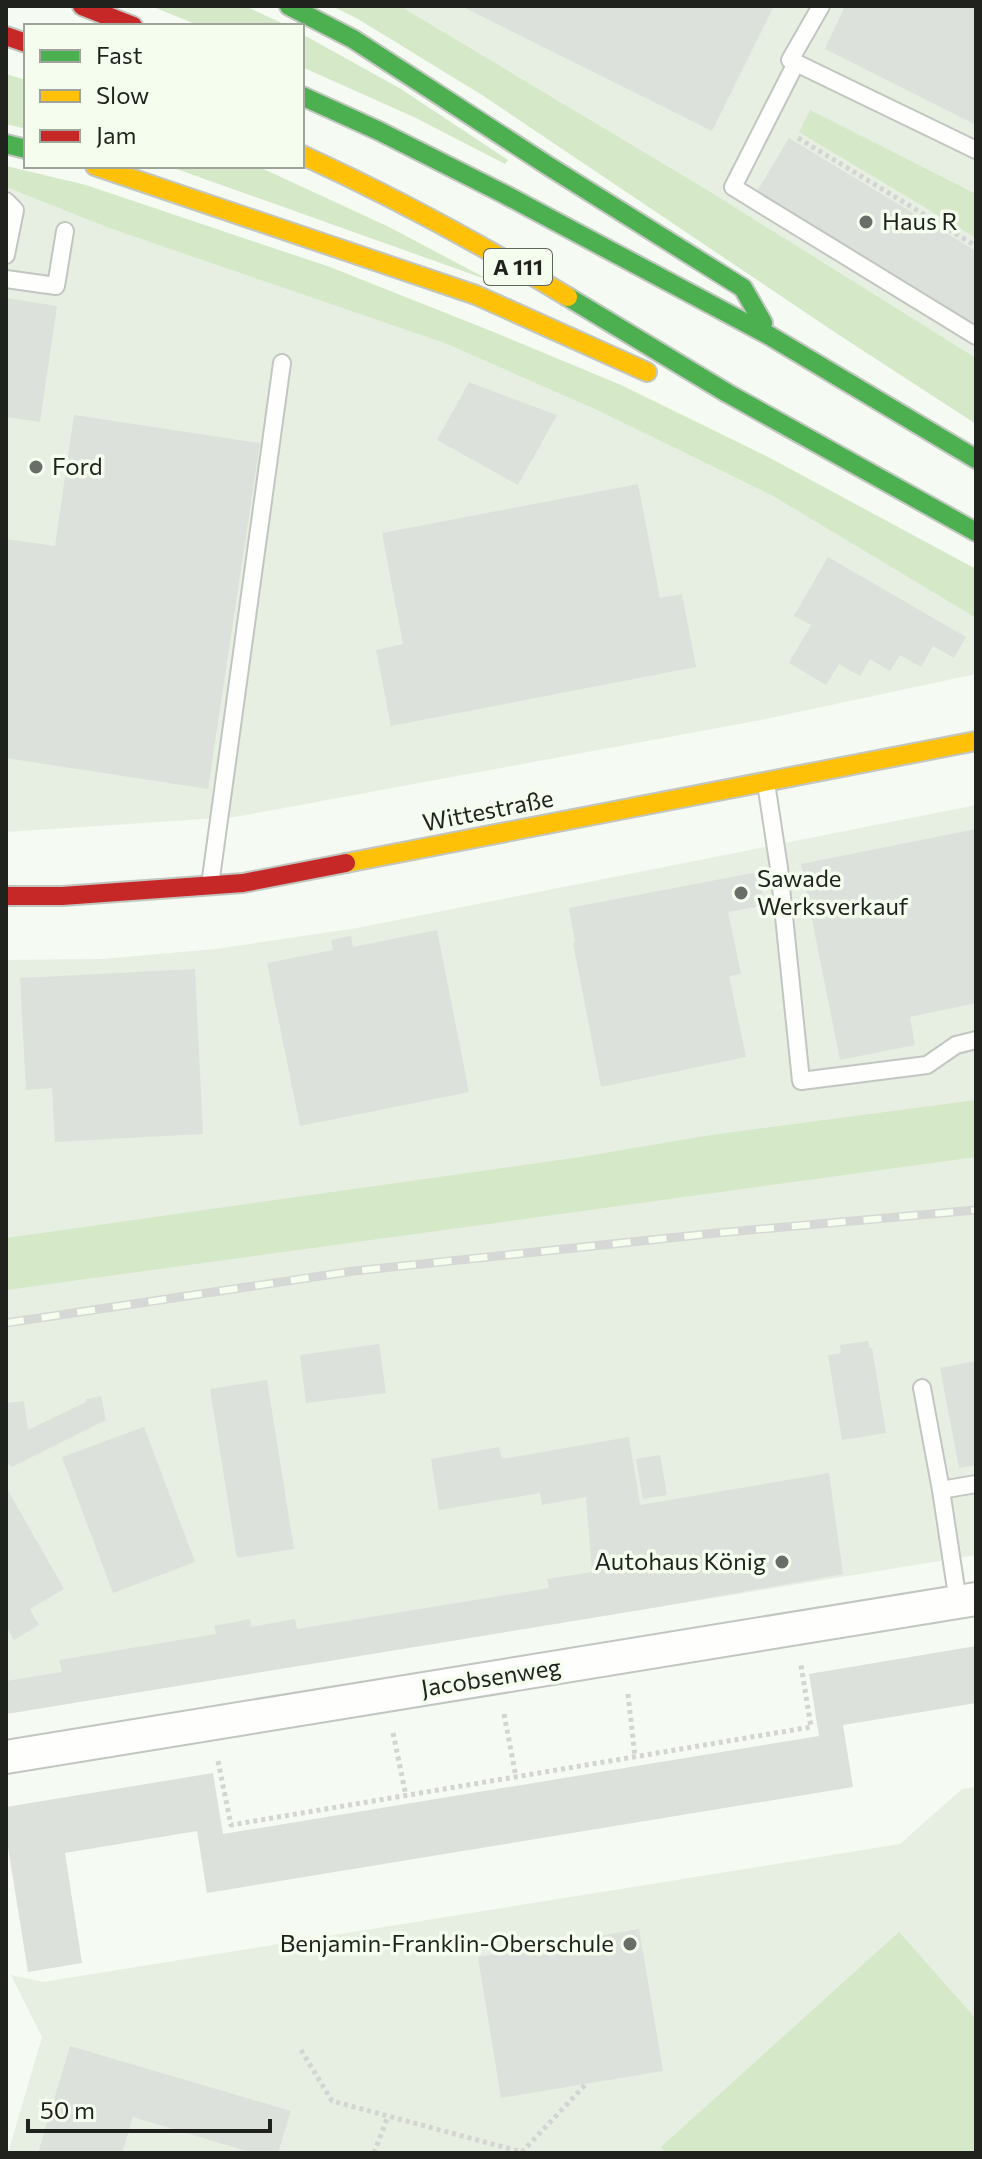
<svg xmlns="http://www.w3.org/2000/svg" width="982" height="2159" viewBox="0 0 982 2159" font-family="Commissioner,sans-serif">
<style>
.built{fill:#e6efe1}
.green{fill:#d5e8c7}
.building{fill:#dde1db}
.lines{fill:none;stroke-linecap:round;stroke-linejoin:round}
.lane-casing{stroke:#c2c6c0;stroke-width:20}
.street-casing{stroke:#c2c6c0;stroke-width:36}
.fast-casing{stroke:#c2c6c0;stroke-width:22}
.slow-casing{stroke:#c2c6c0;stroke-width:22}
.jam-casing{stroke:#c2c6c0;stroke-width:22}
.path{stroke:#d4d5d3;stroke-width:5;stroke-dasharray:4 4;stroke-linecap:butt}
.lane{stroke:#fefefd;stroke-width:16}
.street{stroke:#fefefd;stroke-width:32}
.fast{stroke:#4caf50;stroke-width:18}
.slow{stroke:#ffc107;stroke-width:18}
.jam{stroke:#c62828;stroke-width:18}
.rail-casing{stroke:#d6d8d5;stroke-width:9}
.rail{stroke:#f4fdee;stroke-width:6;stroke-dasharray:18;stroke-linecap:butt}
.poi-dot{fill:#6a6e68;stroke:#f4fdee;stroke-width:3}
.labels{text-anchor:middle;stroke-width:7;stroke-linejoin:round;paint-order:stroke}
.shield{fill:#f4fdee;stroke:#5f645c;stroke-width:2}
.shield-label{font-size:22px;font-weight:bold;fill:#1f221d}
.poi-label{font-size:24px;fill:#1f221d;stroke:#f4fdee;text-anchor:start}
.street-label{font-size:24px;fill:#1f221d;stroke:#f4fdee}
</style>
<rect width="100%" height="100%" fill="#f5faf2"/>
<g class="built">
<polygon points="400,6 976,6 976,358 709,191"/>
<polygon points="6,187 109,228 447,344 599,411 773,496 976,618 976,674 761,720 235,817 6,832"/>
<polygon points="976,805 976,1555 6,1714 6,960 102,959 216,949 357,928"/>
<polygon points="976,1787 976,2153 8,2153 42,2037 11,1975 43,1982 900,1844 962,1789"/>
</g>
<g class="green">
<polygon points="151,6 245,6 288,26 200,26"/>
<polygon points="332,6 400,6 709,191 976,358 976,424 836,333 482,95 358,19"/>
<polygon points="302,34 401,89 508,160 505,164 416,118 302,67"/>
<polygon points="6,74 26,80 26,129 6,124"/>
<polygon points="810,110 976,194 976,238 799,132"/>
<polygon points="6,166 86,185 330,267 496,333 621,385 770,458 976,569 976,618 773,496 599,411 447,344 109,228 6,187"/>
<polygon points="168,166 257,166 389,227 491,281"/>
<polygon points="976,1100 976,1157 6,1290 6,1238 581,1157 711,1135"/>
<polygon points="899,1932 976,2019 976,2151 973,2153 666,2153 661,2147"/>
</g>
<g class="building">
<polygon points="461,6 774,6 712,131"/>
<polygon points="845,6 976,6 976,125 825,49"/>
<polygon points="789,138 976,251 976,327 756,193"/>
<polygon points="6,298 57,306 40,422 6,417"/>
<polygon points="469,382 557,415 518,485 437,440"/>
<polygon points="74,415 260,443 208,789 6,758 6,539 55,546"/>
<polygon points="638,484 660,598 682,594 696,667 391,726 376,650 403,644 382,533"/>
<polygon points="828,557 966,637 954,658 933,646 921,667 900,655 890,671 870,659 860,676 839,664 826,685 789,663 811,625 794,616"/>
<polygon points="976,829 976,1003 910,1017 915,1045 840,1060 801,864"/>
<polygon points="758,872 765,905 728,912 741,974 729,976 746,1057 601,1087 573,943 575,942 569,908"/>
<polygon points="437,930 469,1092 300,1126 267,963 333,950 331,940 351,936 353,947"/>
<polygon points="195,969 203,1134 55,1142 52,1088 26,1090 20,978"/>
<polygon points="868,1341 870,1348 872,1348 886,1433 842,1440 828,1355 841,1353 840,1345"/>
<polygon points="379,1344 386,1393 306,1403 300,1355"/>
<polygon points="976,1361 976,1465 959,1468 940,1368"/>
<polygon points="267,1380 294,1549 237,1558 210,1389"/>
<polygon points="101,1396 106,1420 12,1467 9,1464 6,1465 6,1403 24,1401 28,1430 86,1402 86,1399"/>
<polygon points="144,1427 195,1562 113,1593 62,1457"/>
<polygon points="629,1437 640,1505 829,1473 843,1574 658,1607 6,1714 6,1681 62,1672 59,1660 216,1634 214,1626 250,1619 251,1627 295,1619 297,1629 549,1588 547,1579 592,1572 586,1497 542,1505 540,1493 439,1510 431,1459 499,1447 502,1459"/>
<polygon points="660,1455 667,1495 643,1499 636,1459"/>
<polygon points="6,1487 64,1589 30,1609 39,1625 14,1640 6,1626"/>
<polygon points="976,1646 976,1703 843,1725 853,1787 207,1893 197,1831 65,1853 82,1963 28,1972 6,1835 6,1807 213,1773 223,1834 819,1736 809,1674"/>
<polygon points="639,1929 663,2071 501,2098 478,1957"/>
<polygon points="70,2046 291,2111 278,2153 253,2153 133,2117 122,2153 38,2153"/>
</g>
<g class="lines">
<defs>
<g id="lane">
<polyline points="821,6 790,60 976,150"/>
<polyline points="796,63 733,187 976,336"/>
<polyline points="6,201 15,210 6,255"/>
<polyline points="6,279 56,286 65,231"/>
<polyline points="766,783 779,868 801,1081 927,1065 956,1045 976,1040"/>
<polyline points="210,885 282,363"/>
<polyline points="922,1388 941,1490 958,1602"/>
<polyline points="941,1490 976,1484"/>
</g>
<polyline id="street" points="6,1757 976,1599"/>
<g id="fast">
<polyline points="289,6 353,39 550,167 743,288 763,323"/>
<polyline points="302,96 379,131 504,194 770,336 976,459"/>
<polyline points="6,144 26,149"/>
<polyline points="568,297 727,393 976,532"/>
</g>
<g id="slow">
<path d="M302,155C394,197 482,245 568,297"/>
<polyline points="95,166 476,295 647,372"/>
<polyline points="346,863 976,741"/>
</g>
<g id="jam">
<polyline points="82,6 133,26"/>
<polyline points="6,36 26,43"/>
<polyline points="6,896 62,896 243,883 346,863"/>
</g>
</defs>
<use href="#lane" class="lane-casing"/>
<use href="#street" class="street-casing"/>
<use href="#fast" class="fast-casing"/>
<use href="#slow" class="slow-casing"/>
<use href="#jam" class="jam-casing"/>
<g class="path">
<polyline points="798,138 976,246"/>
<polyline points="628,1694 635,1757"/>
<polyline points="504,1714 516,1777"/>
<polyline points="393,1733 406,1796"/>
<polyline points="218,1761 231,1825 811,1727 801,1665"/>
<polyline points="301,2050 332,2101 522,2152 586,2084"/>
<polyline points="374,2153 388,2116"/>
</g>
<use href="#lane" class="lane"/>
<use href="#street" class="street"/>
<use href="#fast" class="fast"/>
<use href="#slow" class="slow"/>
<use href="#jam" class="jam"/>
<defs>
<polyline id="rail" points="6,1323 354,1271 717,1233 976,1210"/>
</defs>
<use href="#rail" class="rail-casing"/>
<use href="#rail" class="rail"/>
</g>
<g class="poi-dot">
<circle cx="866" cy="222" r="8"/>
<circle cx="36" cy="467" r="8"/>
<circle cx="741" cy="893" r="8"/>
<circle cx="782" cy="1562" r="8"/>
<circle cx="630" cy="1944" r="8"/>
</g>
<g class="labels">
<rect class="shield" x="484" y="249" width="68" height="36" rx="6"/>
<g class="shield-label">
<text x="518" y="275">A 111</text>
</g>
<g class="poi-label">
<text x="882" y="230">Haus R</text>
<text x="52" y="475">Ford</text>
<text x="757" y="887">Sawade<tspan x="757" dy="28">Werksverkauf</tspan></text>
<text x="766" y="1570" text-anchor="end">Autohaus König</text>
<text x="614" y="1952" text-anchor="end">Benjamin-Franklin-Oberschule</text>
</g>
<g class="street-label">
<text transform="translate(488 811) rotate(-11)" y="8">Wittestraße</text>
<text transform="translate(491 1678) rotate(-9)" y="8">Jacobsenweg</text>
</g>
</g>
<rect width="982" height="2159" fill="none" stroke="#1f221d" stroke-width="16"/>
<rect x="24" y="24" width="280" height="144" fill="#f4fdee" stroke="#9fa59a" stroke-width="2"/>
<rect x="40" y="50" width="40" height="12" fill="#4caf50" stroke="#9fa59a" stroke-width="2"/>
<text x="96" y="64" font-size="24" fill="#1f221d">Fast</text>
<rect x="40" y="90" width="40" height="12" fill="#ffc107" stroke="#9fa59a" stroke-width="2"/>
<text x="96" y="104" font-size="24" fill="#1f221d">Slow</text>
<rect x="40" y="130" width="40" height="12" fill="#c62828" stroke="#9fa59a" stroke-width="2"/>
<text x="96" y="144" font-size="24" fill="#1f221d">Jam</text>
<path d="M28 2119v12h242v-12" fill="none" stroke="#1f221d" stroke-width="4"/>
<text x="40" y="2119" font-size="24" fill="#1f221d" stroke="#f4fdee" stroke-width="6" paint-order="stroke">50 m</text>
</svg>
